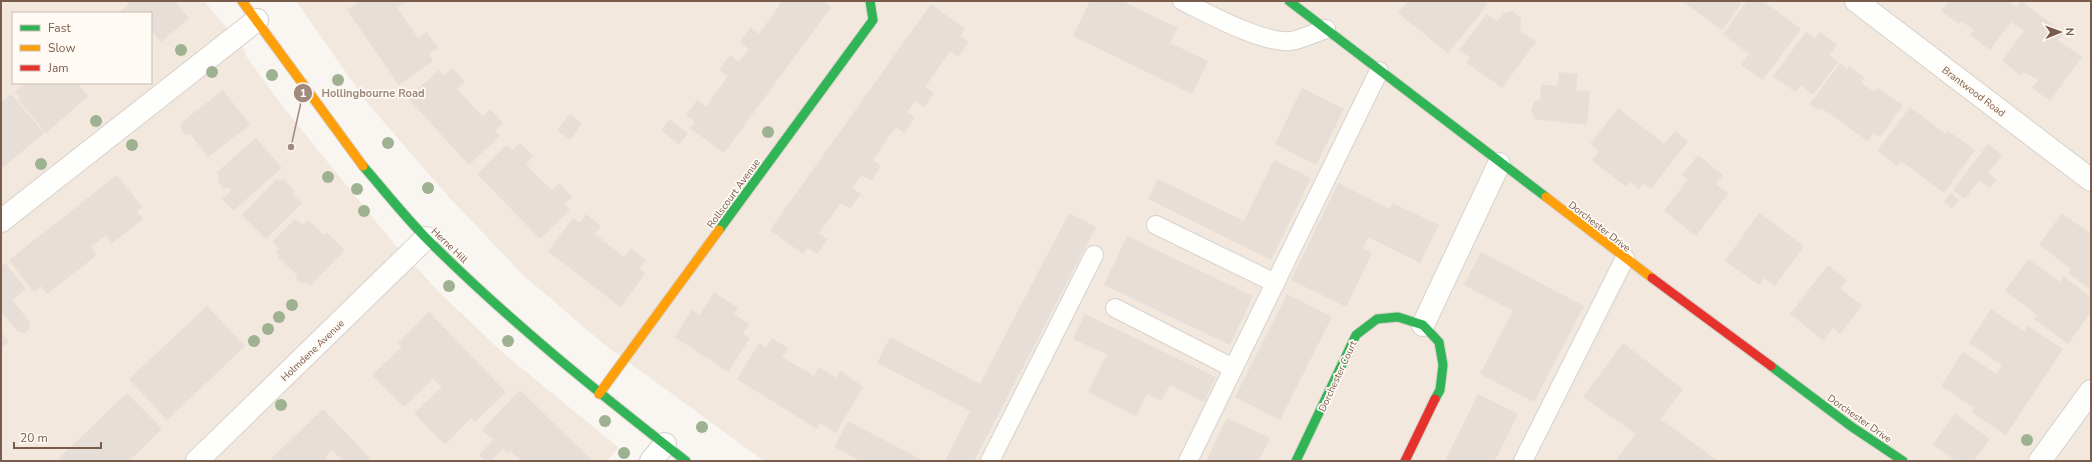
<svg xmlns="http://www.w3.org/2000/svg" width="2092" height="462" viewBox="0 0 2092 462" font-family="'Nunito Sans',sans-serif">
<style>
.residential{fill:#f2e8de;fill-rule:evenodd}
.building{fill:#e6ded7}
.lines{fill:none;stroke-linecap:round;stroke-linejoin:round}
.lane-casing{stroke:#d7d1cb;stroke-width:20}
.street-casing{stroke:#d7d1cb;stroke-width:24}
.fast-casing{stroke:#d9d2cb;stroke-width:11}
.slow-casing{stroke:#d9d2cb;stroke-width:11}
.jam-casing{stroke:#d9d2cb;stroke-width:11}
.lane{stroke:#fefefd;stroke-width:18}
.street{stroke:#fefefd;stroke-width:22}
.fast{stroke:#30b455;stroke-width:9}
.slow{stroke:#ff9f0a;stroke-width:9}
.jam{stroke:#e5322d;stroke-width:9}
.tree{fill:#9eb190}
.labels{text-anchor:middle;stroke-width:3.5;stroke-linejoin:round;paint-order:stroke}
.street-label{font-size:10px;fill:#7a5c4d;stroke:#fffaf3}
.leader{fill:none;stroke:#9f8a7d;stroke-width:1.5}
.callout-dot{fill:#9f8a7d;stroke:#fffaf3;stroke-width:1.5}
.mark-label{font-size:12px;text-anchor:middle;font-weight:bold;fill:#fff}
.callout-label{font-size:11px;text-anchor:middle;font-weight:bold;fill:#9f8a7d;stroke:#fffaf3;stroke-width:3.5;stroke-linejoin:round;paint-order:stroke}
</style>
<rect width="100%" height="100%" fill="#f9f5f0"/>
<g class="residential">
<path d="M1,1H204L243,47L246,56L284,108L390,239L438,291L503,353L619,448L607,461H1ZM13,13H151V83H13Z"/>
<polygon points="296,1 2091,1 2091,461 764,461 605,345 522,274 448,196 368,104"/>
</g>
<g class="building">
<polygon points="126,1 174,1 189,18 161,42 151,30 151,13 119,13 129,4"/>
<polygon points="360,1 407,1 397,8 418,38 427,32 438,48 429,54 433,61 399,85 347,10"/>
<polygon points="778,1 823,1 831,7 724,153 690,128 695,122 686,115 697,100 706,107 728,76 719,70 730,55 739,62 749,49 740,42 751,27 759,34 781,3"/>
<polygon points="1090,1 1122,1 1178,28 1170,43 1208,61 1192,94 1073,36"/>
<polygon points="1408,1 1484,1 1488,4 1448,53 1398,13"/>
<polygon points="1682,1 1738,1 1741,4 1722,30"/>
<polygon points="1747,1 1763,1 1801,29 1763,80 1741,65 1749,54 1723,34"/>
<polygon points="1949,1 2008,1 2017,7 2021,1 2064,33 2058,40 2082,57 2050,101 2032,88 2038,80 2024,72 2021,76 2002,61 2024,31 2011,22 1990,50 1970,35 1974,30 1961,21 1959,24 1941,11"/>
<polygon points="931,4 965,29 960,36 969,42 958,57 950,51 925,87 934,93 924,107 915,101 907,112 915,118 904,133 896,127 885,142 873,160 881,166 871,181 862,175 852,188 861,194 850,209 841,203 819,233 828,239 817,254 808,248 803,254 770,230"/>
<polygon points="1513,11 1521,18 1520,30 1536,42 1502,88 1467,63 1470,58 1459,50 1487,14 1497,21 1504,13"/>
<polygon points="1806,32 1815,38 1820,32 1837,45 1829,55 1838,62 1813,95 1801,85 1795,92 1773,76"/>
<polygon points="1840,63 1847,69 1849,66 1865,78 1861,83 1874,92 1877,88 1903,105 1880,137 1874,133 1868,141 1821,108 1819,111 1810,104"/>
<polygon points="452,68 465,82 457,89 483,117 490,109 503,123 495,131 500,136 469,165 408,98 439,70 444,76"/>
<polygon points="1559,72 1578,74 1576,90 1590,91 1587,125 1534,119 1531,111 1534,102 1540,100 1541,84 1557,86"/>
<polygon points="25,83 77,83 88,96 46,133 18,100 20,98 15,92"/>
<polygon points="1302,88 1344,109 1316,165 1275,144"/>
<polygon points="223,90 250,125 208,157 190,134 185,135 180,127 182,122"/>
<polygon points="11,94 44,133 1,169 1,102"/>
<polygon points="1910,107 1946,134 1948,131 1975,150 1944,193 1901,161 1897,166 1877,151"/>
<polygon points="1618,108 1664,144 1675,131 1688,141 1651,189 1644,183 1639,189 1630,182 1626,187 1592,160 1599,151 1590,144"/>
<polygon points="570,114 582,124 570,140 557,130"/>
<polygon points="670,119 688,133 679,145 661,130"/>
<polygon points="256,138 282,168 233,211 222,199 231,191 229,188 223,188 218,182 219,176 216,173"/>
<polygon points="520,143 533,156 526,164 538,177 552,190 559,183 572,197 564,204 570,210 540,239 477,174 506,145 512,150"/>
<polygon points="1988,144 2002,155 1988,173 1997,180 1990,188 1979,180 1965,199 1953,190"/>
<polygon points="1698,155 1723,175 1716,184 1728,194 1696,236 1664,211 1688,179 1682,175"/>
<polygon points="1274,160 1311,178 1271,260 1148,199 1158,179 1244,221"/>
<polygon points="117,175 142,207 137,211 143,219 112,243 106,235 91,247 97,255 47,294 41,286 34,292 9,260"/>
<polygon points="277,179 280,181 283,179 295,191 292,194 302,203 266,239 242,215"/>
<polygon points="1338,183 1390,209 1392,203 1439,225 1420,263 1368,237 1363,248 1372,253 1346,307 1291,280"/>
<polygon points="1950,193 1959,200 1952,209 1944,202"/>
<polygon points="1069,213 1096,227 974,461 945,461 970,411 877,363 890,337 980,384"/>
<polygon points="1759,213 1804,246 1775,286 1764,278 1759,285 1725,261"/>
<polygon points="2062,213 2091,234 2091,290 2068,273 2071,269 2039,245"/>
<polygon points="586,214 601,226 595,234 609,245 624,257 631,249 646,260 639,269 645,274 620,307 548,251 573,218 580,223"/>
<polygon points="295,219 303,225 308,220 324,235 327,233 345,250 310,286 306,282 301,283 296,278 297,275 278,257 279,255 276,252 279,249 272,242"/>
<polygon points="1127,236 1253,296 1230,345 1104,285"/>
<polygon points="1481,252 1584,306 1534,402 1480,374 1513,311 1464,285"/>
<polygon points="2028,259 2060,282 2064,277 2091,297 2091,312 2068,344 2034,319 2037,315 2005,291"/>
<polygon points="5,263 26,289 12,300 29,321 30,328 24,333 17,331 1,311 1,266"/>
<polygon points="1828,265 1847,280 1840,288 1862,306 1840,334 1833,328 1823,340 1790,314"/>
<polygon points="714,292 738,308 734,314 749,324 743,334 750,338 728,372 675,337 692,310 700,315"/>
<polygon points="1287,294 1332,317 1280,420 1235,397"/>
<polygon points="207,306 245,346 167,420 129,379"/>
<polygon points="1991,309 2024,331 2028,326 2063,349 2006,435 1971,412 1974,408 1941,386 1963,352 1996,374 2002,365 1969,343"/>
<polygon points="429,312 506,392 475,422 471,418 445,445 414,413 442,387 433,379 404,407 372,375 402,347 398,343"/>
<polygon points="1085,314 1216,377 1204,402 1170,385 1161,401 1147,394 1136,416 1088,392 1107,354 1073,339"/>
<polygon points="1,332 9,342 1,348"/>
<polygon points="772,338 788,348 782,357 814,376 819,367 836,378 841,371 863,387 836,433 819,423 817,429 737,379 759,343 766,347"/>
<polygon points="1623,343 1683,389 1660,419 1718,461 1615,461 1636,434 1583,397"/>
<polygon points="520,390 570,439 593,461 521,461 510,451 507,454 503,449 491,461 486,461 479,455 493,440 482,430"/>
<polygon points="127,393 162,429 129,461 56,461"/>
<polygon points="1478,394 1518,414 1495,461 1445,461"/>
<polygon points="323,409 370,458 367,461 342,461 332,450 325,458 328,461 269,461"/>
<polygon points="1955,414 1990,439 1974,461 1956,461 1933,444"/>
<polygon points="1227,418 1270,438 1259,461 1206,461"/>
<polygon points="848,421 924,461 861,461 834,447"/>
</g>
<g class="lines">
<defs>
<g id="lane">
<path d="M1182,1C1207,13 1263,44 1291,41C1302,39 1315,33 1326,29"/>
<polyline points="1156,225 1275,283"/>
<polyline points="1115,308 1233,368"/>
<polyline points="990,461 1094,255"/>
<polyline points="1188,461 1379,71"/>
<polyline points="1523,461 1625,258"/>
</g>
<g id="street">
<polyline points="1856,1 2091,180"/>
<polyline points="1,221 257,20"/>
<polyline points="1423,325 1499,164"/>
<polyline points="197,461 426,238"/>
<polyline points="651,461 665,444"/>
<polyline points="2040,461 2091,391"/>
</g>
<g id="fast">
<polyline points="1289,1 1546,197"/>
<path d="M363,166C384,190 404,216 427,239C508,320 596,391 686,461"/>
<polyline points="719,230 873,20 870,1"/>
<polyline points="1771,366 1852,427 1903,461"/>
<polyline points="1296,461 1356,335 1377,319 1398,317 1423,325 1439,342 1443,365 1440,390 1435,399"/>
</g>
<g id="slow">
<polyline points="242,1 363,166"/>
<polyline points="1546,197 1652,278"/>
<polyline points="599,394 719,230"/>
</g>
<g id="jam">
<polyline points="1652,278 1771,366"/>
<polyline points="1405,461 1435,399"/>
</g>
</defs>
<use href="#lane" class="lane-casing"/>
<use href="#street" class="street-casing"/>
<use href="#fast" class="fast-casing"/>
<use href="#slow" class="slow-casing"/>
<use href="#jam" class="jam-casing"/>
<use href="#lane" class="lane"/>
<use href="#street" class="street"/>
<use href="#fast" class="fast"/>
<use href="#slow" class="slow"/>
<use href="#jam" class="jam"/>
</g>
<g class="tree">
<circle cx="181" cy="50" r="6"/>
<circle cx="212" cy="72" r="6"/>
<circle cx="272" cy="75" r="6"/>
<circle cx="338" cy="80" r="6"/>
<circle cx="96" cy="121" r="6"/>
<circle cx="768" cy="132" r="6"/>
<circle cx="388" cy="143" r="6"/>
<circle cx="132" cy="145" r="6"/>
<circle cx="41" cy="164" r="6"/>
<circle cx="328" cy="177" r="6"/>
<circle cx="428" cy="188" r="6"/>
<circle cx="357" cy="189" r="6"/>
<circle cx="364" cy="211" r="6"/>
<circle cx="449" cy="286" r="6"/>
<circle cx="292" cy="305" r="6"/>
<circle cx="279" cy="317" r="6"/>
<circle cx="268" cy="329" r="6"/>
<circle cx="254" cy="341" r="6"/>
<circle cx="508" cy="341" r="6"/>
<circle cx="281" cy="405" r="6"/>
<circle cx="605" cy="421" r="6"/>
<circle cx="702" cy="427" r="6"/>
<circle cx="2027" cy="440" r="6"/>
<circle cx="624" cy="453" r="6"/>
</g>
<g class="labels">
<g class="street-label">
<text transform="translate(1974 91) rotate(37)" y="4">Brantwood Road</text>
<text transform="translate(733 193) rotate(-54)" y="4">Rollscourt Avenue</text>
<text transform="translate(1600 226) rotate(38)" y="4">Dorchester Drive</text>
<text transform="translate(450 245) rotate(44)" y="4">Herne Hill</text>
<text transform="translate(312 350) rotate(-44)" y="4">Holmdene Avenue</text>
<text transform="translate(1337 376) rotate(-65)" y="4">Dorchester Court</text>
<text transform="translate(1860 418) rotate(35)" y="4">Dorchester Drive</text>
</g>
</g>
<path class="leader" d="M291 147L303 93"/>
<g class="callout-dot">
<circle cx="291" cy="147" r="4"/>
<circle cx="303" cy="93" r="10"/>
</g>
<g class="mark-label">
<text x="303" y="97">1</text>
</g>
<g class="callout-label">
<text x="373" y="97">Hollingbourne Road</text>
</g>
<rect width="2092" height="462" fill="none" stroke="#7a5c4d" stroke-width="4"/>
<rect x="12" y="12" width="140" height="72" fill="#fffaf3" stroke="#cabbb1"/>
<rect x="20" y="25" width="20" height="6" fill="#30b455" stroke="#cabbb1"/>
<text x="48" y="32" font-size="12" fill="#7a5c4d">Fast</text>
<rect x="20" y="45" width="20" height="6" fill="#ff9f0a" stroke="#cabbb1"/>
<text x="48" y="52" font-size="12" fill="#7a5c4d">Slow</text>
<rect x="20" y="65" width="20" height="6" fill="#e5322d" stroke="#cabbb1"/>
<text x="48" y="72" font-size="12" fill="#7a5c4d">Jam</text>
<g transform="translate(2060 32) rotate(89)" stroke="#fffaf3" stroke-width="3" paint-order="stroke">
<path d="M0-3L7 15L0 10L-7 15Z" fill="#7a5c4d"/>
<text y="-6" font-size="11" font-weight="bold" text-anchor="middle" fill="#7a5c4d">N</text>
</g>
<path d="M14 442v6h87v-6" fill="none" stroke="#7a5c4d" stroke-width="2"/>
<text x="20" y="442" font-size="12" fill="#7a5c4d" stroke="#fffaf3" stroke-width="3" paint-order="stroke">20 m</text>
</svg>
